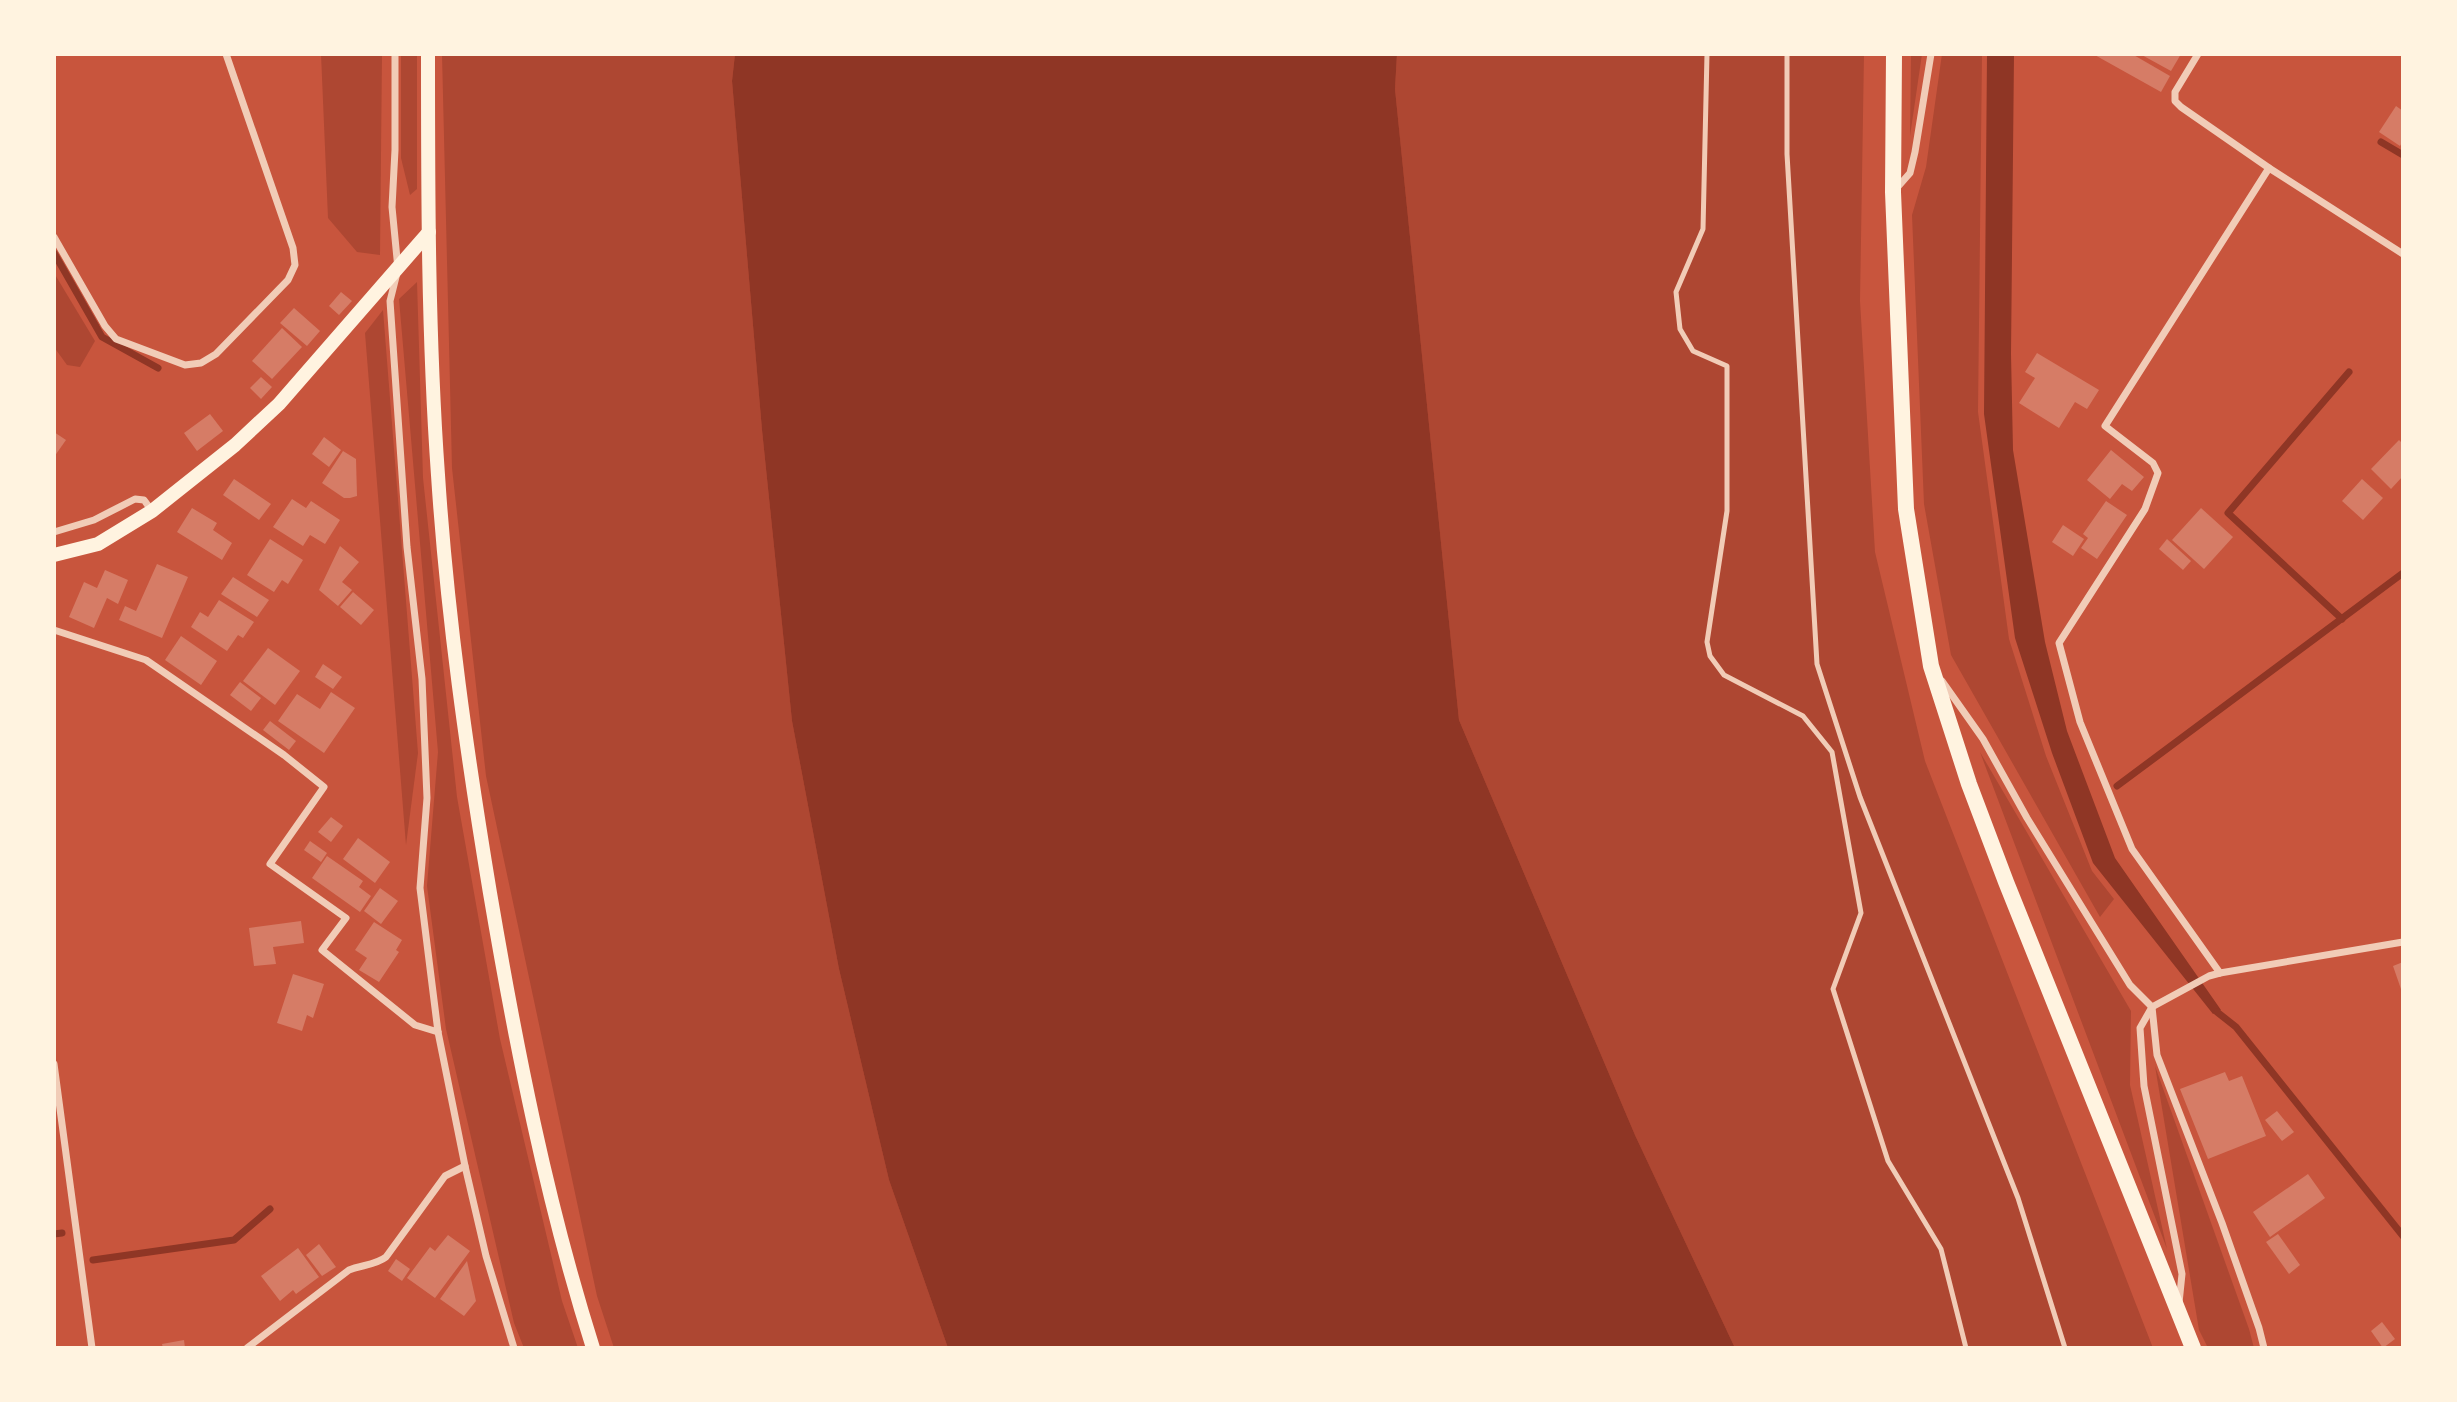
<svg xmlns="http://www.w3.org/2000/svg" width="2457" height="1402" viewBox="0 0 2457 1402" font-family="'Playfair Display',serif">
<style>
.green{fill:#ae4732}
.water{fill:#8f3625}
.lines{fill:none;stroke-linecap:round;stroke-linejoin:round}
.stream{stroke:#8f3625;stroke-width:7}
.building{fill:#d67c66}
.service{stroke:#f1ccb7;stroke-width:5}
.minor{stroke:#f1ccb7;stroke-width:7}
.secondary{stroke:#fff3e0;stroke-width:14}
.primary{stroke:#fff3e0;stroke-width:16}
</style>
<rect width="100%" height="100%" fill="#c8553d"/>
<g class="green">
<polygon points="321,54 382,54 380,255 357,252 328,218"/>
<polygon points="401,54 417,54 417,189 410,195 401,158"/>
<polygon points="442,54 735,54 732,81 762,430 792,721 839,969 889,1180 948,1348 614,1348 597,1296 486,776 452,468"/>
<polygon points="1397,54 1864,54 1860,301 1875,552 1925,761 2153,1348 1735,1348 1635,1135 1459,720 1395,89"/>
<polygon points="1911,54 1922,54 1910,136"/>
<polygon points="1942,54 1982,54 1978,412 2009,639 2046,756 2092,871 2114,899 2100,917 1951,655 1924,504 1912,215 1926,167"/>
<polygon points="54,273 95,341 80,367 67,365 54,347"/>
<polygon points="417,282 423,478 457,797 500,1039 562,1301 578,1348 524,1348 514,1323 446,1029 427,886 438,752 399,299"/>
<polygon points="383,310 418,753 406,845 365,333"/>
<polygon points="1980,752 2131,1011 2130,1085 2167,1249"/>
<polygon points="2155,1066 2249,1329 2254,1348 2208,1348 2199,1330"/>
</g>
<g class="water">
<polygon points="735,54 1397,54 1395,89 1459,720 1635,1135 1735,1348 948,1348 889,1180 839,969 792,721 762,430 732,81"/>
<polygon points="1987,54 2014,54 2011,354 2013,450 2045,642 2067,731 2115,858 2221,1010 2213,1014 2093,863 2052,753 2015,638 1984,414"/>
</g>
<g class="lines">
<g class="stream">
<polyline points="2381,142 2403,155"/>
<polyline points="54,253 102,337 158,368"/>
<polyline points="2342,619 2228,513 2349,372"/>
<polyline points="2117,786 2403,573"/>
<polyline points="2217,1012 2236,1027 2403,1236"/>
<polyline points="54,1234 62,1233"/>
<polyline points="93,1260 234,1240 270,1209"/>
</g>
</g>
<g class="building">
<polygon points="2093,54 2132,54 2170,76 2161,92"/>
<polygon points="2140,54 2181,54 2171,71"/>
<polygon points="2396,106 2403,111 2403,141 2400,146 2379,132"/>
<polygon points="341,292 352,301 339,315 329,306"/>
<polygon points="294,308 320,331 307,346 280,323"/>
<polygon points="282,328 302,347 272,379 252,361"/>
<polygon points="2037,353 2099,390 2087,409 2075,402 2059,428 2019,403 2035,378 2025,372"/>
<polygon points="261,377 272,387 261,399 250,388"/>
<polygon points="210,414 223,431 197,451 184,433"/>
<polygon points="54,432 66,440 54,457"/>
<polygon points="324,437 341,450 329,467 312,454"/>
<polygon points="2399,440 2403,444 2403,476 2391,489 2371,469"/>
<polygon points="2111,450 2144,477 2132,491 2122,484 2110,499 2087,480"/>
<polygon points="343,451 356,459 357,496 350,498 344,498 322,483"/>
<polygon points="234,479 271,504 259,520 223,495"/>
<polygon points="2362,479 2383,498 2363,520 2342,501"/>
<polygon points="292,499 306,508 311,501 340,520 325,544 310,535 303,546 273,527"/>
<polygon points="2106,501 2127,515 2097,559 2081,548 2088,538 2083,534"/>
<polygon points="192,508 217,523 213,530 232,543 222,560 177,532"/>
<polygon points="2201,508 2233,537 2204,569 2172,540"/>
<polygon points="2063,525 2084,539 2073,556 2052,542"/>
<polygon points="270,539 303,560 288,584 282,580 274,592 247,575"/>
<polygon points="2167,539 2191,561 2183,570 2159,549"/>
<polygon points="340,546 359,562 342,582 352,590 338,606 319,590"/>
<polygon points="157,564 188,577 162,638 119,620 125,606 136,611"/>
<polygon points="105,570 128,580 118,604 107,598 94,628 69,617 84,582 97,588"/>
<polygon points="233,577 269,600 257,617 221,594"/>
<polygon points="353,592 374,610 361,625 340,607"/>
<polygon points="219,600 254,622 243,638 238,635 227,651 191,627 200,612 208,617"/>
<polygon points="181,636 217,661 201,685 165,660"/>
<polygon points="268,648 300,671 275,705 243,681"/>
<polygon points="323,664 342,677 333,689 315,677"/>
<polygon points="240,682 261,698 251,711 230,695"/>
<polygon points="331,692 355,708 324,753 278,721 297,694 320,709"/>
<polygon points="270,721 296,741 289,750 263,730"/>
<polygon points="331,817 343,826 331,842 318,832"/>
<polygon points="358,838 390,862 375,883 343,859"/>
<polygon points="310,841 327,853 321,862 304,850"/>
<polygon points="327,856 363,881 359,887 371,896 360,912 312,878"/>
<polygon points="380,888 398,901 381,924 364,911"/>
<polygon points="301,921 304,943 273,947 276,964 254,966 249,928"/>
<polygon points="374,922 402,940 396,950 399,952 379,982 359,970 367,958 355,950"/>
<polygon points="2403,962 2403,992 2402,992 2393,966"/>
<polygon points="293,974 324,984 313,1018 307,1015 302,1031 277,1023"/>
<polygon points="2225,1072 2229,1081 2242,1076 2266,1136 2208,1159 2180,1089"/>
<polygon points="2277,1111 2294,1132 2282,1141 2265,1120"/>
<polygon points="2308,1174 2325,1198 2270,1237 2253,1212"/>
<polygon points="2278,1234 2300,1265 2289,1274 2266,1242"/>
<polygon points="448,1235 470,1251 435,1298 407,1278 430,1247 435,1251"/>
<polygon points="319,1244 336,1267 322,1276 306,1255"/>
<polygon points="298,1248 319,1277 296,1294 293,1290 280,1301 261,1276"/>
<polygon points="396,1259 410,1269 402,1281 388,1271"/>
<polygon points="467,1261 476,1301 464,1316 440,1299"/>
<polygon points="2382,1322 2395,1339 2383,1348 2371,1331"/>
<polygon points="184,1340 185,1348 163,1348 162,1344"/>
</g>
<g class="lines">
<g class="service">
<polyline points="1707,54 1703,229 1676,292 1680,329 1693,351 1727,366 1727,511 1707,642 1710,656 1724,675 1803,716 1832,752 1861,913 1833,989 1888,1161 1941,1249 1966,1348"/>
<polyline points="1787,54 1787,154 1817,664 1860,797 2018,1198 2065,1348"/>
</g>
<g class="minor">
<polyline points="395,54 395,150 392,207 398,269 390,301 407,547 422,679 427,798 420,888 438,1032 465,1166 486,1256 514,1348"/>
<polyline points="2198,54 2175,92 2175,101 2181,107 2269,168 2403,254"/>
<polyline points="1895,190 1910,173 1915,152 1931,54"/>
<polyline points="54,237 105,326 116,339 185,365 201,363 216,354 288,280 295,265 293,248 226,54"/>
<polyline points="54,532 94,520 135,499 144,500 152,511"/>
<polyline points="54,630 146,660 284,755 324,787 270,864 346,918 322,950 415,1025 438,1032"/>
<polyline points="1942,681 1983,739 2027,818 2130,985 2152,1007 2157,1055 2222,1223 2259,1328 2264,1348"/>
<polyline points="2220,973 2132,849 2080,722 2059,643 2145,509 2158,473 2153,463 2105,426 2269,168"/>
<polyline points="54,1064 92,1348"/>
<polyline points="2179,1303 2182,1274 2144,1086 2140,1028 2152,1007 2209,976 2220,973 2403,942"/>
<path d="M247,1348L349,1270C361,1265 376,1265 386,1257L445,1176L465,1166"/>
</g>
<g class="secondary">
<path d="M428,54C428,194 428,335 438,475C447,615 467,754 490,893C516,1046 546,1200 593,1348"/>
<polyline points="54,555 98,544 152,511 235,445 279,404 429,232"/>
</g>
<polyline class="primary" points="1894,54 1893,192 1906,509 1931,666 1969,784 2006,882 2193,1348"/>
</g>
<rect width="2457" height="1402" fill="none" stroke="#fff3e0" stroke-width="112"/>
</svg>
